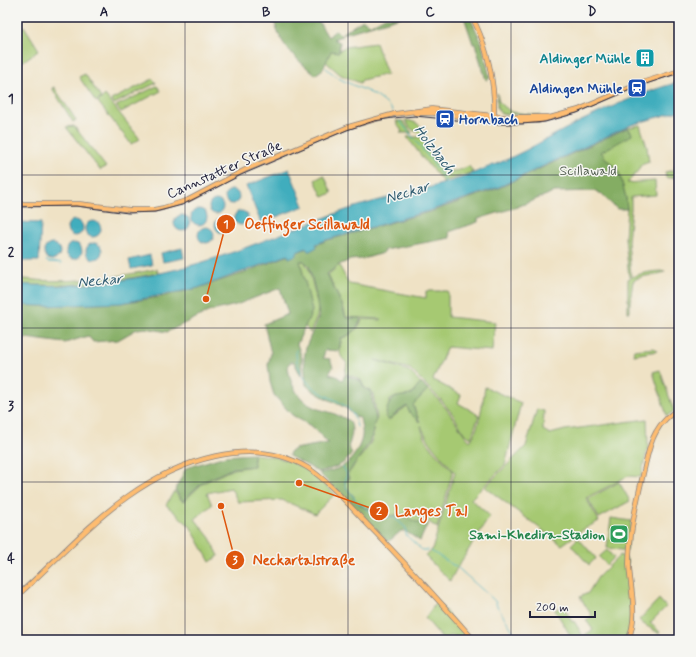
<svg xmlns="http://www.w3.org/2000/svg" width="696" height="657" viewBox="0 0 696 657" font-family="Mynerve,sans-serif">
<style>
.green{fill:#a6c972;stroke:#647656}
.forest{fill:#84ad64;stroke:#536850}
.water{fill:#3fadbd;stroke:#30687c}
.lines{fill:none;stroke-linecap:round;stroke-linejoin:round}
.stream{stroke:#3fadbd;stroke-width:1}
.major-casing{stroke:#888280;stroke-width:5.5}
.major{stroke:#febc70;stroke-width:4}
.tram{stroke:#22223b;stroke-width:1}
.grid{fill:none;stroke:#22223b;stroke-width:1;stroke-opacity:0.55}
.labels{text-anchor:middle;stroke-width:3;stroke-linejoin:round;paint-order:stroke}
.culture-label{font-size:14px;font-weight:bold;fill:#0d838f;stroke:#f6f6f2;text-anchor:end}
.transit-label{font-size:14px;font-weight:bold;fill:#164399;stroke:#f6f6f2;text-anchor:end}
.street-label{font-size:14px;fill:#22223b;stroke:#f6f6f2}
.park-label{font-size:14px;fill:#505c4e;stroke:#f6f6f2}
.leisure-label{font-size:14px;font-weight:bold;fill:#27864d;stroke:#f6f6f2;text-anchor:end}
.water-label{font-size:15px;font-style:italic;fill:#2e5a6f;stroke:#f6f6f2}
.leader{fill:none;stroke:#de560e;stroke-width:1.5}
.callout-dot{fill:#de560e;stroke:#f6f6f2;stroke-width:1.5}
.mark-label{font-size:12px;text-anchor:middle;font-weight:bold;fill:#fff}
.callout-label{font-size:15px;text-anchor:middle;font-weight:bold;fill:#de560e;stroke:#f6f6f2;stroke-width:3;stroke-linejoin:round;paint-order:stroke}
.neatline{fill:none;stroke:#22223b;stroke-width:1.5}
.grid-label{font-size:13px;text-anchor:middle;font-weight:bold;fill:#22223b}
</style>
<rect width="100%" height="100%" fill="#f6f6f2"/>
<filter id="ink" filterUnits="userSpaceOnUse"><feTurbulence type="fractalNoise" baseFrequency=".025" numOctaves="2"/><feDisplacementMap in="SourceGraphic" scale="8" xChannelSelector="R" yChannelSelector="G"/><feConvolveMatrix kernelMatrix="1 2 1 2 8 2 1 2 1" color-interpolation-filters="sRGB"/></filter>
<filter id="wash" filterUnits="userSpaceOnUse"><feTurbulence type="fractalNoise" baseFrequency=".012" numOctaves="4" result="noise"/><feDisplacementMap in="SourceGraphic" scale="16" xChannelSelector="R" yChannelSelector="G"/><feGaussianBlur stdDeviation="0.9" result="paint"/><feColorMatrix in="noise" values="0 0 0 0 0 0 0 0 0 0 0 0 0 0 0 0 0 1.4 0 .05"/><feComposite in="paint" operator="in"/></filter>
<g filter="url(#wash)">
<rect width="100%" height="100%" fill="#efe2c5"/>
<g class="green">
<polygon points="24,26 39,50 22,62 17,54 17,30"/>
<polygon points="376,43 387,74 362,80 360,83 341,75 326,62 331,51 339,52 339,50 345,47"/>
<polygon points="85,74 101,98 96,102 79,77"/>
<polygon points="153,79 156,83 114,104 111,100"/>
<polygon points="157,86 161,91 121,112 116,106"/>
<polygon points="54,87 76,120 73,122 52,88"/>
<polygon points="497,93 499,102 511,112 540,115 501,114 497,108"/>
<polygon points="105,95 140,139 131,144 98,102"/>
<path d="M405,120C415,121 423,125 425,135C413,130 412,132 405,120Z"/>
<polygon points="396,121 403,121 412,133 400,133 402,132"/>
<polygon points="640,125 647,147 649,162 641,165 637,172 627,183 655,181 656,195 631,197 631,209 628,241 631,276 629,277 625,238 627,209 626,198 620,175 615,166 608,161 601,152 613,145 631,131 627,128"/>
<polygon points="74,126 106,167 100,170 66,127"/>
<path d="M407,137H421L426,140C429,152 439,170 453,171C459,171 464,168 469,166L473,172L443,182L429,165H428Z"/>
<polygon points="679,164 679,177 666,178 665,172 675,170 675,165"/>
<polygon points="324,175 332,193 323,197 315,180"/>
<polygon points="300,261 304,261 309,269 318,307 317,317 310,333 305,326 312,311"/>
<path d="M339,265L349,284L426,298V291H448V317L495,322L492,351L447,347L433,380L461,395L458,403L479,415L471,438L464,433L454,416L442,401L410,369L375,360L409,371L421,383L411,395L396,397L390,400L385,417L389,420L407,406L409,412L420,422L413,405L428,389C437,398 446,407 453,418C459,426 463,434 470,441C479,431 483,401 485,387L521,403L505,465L471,499L490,516L457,568L450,581L425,556L432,550L455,472C441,456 430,446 421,426C424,444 441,458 453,471L437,528L429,522L424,517L419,523L409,519L405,514L387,516L381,512L379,513L370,507L366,508L356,502L353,495L350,492L346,486L345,482L350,479L347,474C352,471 353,466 357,461C363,454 370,446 373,437C375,427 371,428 377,418L373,393L364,387L361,380L355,377L345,374L347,363C337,355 340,349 342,338C352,335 359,329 362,319L381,320L382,319L346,317L343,306L328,275Z"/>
<path d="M157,269L158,273C112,282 64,288 17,284V278C63,285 112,278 157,269Z"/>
<path d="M665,271C660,276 642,274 633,281L630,302V312H628V279C639,273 652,271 665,271Z"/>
<polygon points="654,348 657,351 634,355 633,350"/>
<polygon points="660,370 674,411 667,416 653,372"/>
<polygon points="537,409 544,411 543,430 550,434 565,430 647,419 648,446 641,477 628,476 586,498 599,521 584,529 562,545 485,487 526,446"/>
<path d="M253,454C293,458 306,467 335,494L315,514L282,500L238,502L231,488L207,493L212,505L195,519L210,538L219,556L210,562L190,526L166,505L174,491L183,502L203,483L233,469L254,466Z"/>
<polygon points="619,482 630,501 599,518 588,499"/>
<polygon points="611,518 631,521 627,551 607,548"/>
<polygon points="578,538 596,558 589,565 571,545"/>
<polygon points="607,550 614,558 607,565 599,557"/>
<polygon points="620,555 627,559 632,623 627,638 626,640 573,640 555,610 563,606 572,622 574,621 583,636 593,630 586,620 592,616 580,597 588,593 598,577"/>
<path d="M659,599L666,607L650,623L660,632L658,633C652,628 644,626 639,620Z"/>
<polygon points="437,601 467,636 465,637 451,636 443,639 425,618"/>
</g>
<g class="forest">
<path d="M274,17H316L328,37L336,30L342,36L333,39L340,42L339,52L331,51L323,69L315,75C296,58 277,44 274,17Z"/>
<polygon points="385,17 401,17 343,34 342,33 363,20 370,25"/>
<polygon points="464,17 470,17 482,43 490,78 486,80 475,44 473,44"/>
<path d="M627,128L631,131L632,135L601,152L608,161L615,166L620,175L626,198L627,209H617L601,194L596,191L554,192L517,207L478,219V222L449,232L450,238L385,250L383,253L363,259L350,260L339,265L327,274L342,305L346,318H361C358,329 352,335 341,338L339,351L325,350L323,358L330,359L333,367L329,374L336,376L342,380L345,375L361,381L364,388L371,392L376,420C372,427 374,431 371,438C368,447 361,454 356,462C352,466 352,470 347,474L349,479L345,482L346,486L350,493L353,495L356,502L366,509L370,508L378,514L381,513L387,516L405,514L409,519L419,523L424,518L428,523L420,541L405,531H401L388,542L319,473C327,472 336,470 343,466C352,461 360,447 362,437C363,431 361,424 360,418C354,417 352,413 347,409C334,401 317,396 306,385L304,359L306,347L319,316L315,290L309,266L304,261H300L312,311L297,344L302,358L301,376L294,362H290L288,365C289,384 299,402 318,409C325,411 332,412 339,416C342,417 348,419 350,422C354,429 351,440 348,447L352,453C345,466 331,469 318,472L310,467L289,456L290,452L294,449L328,443L314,428L292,415L274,395L270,382L268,365L271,353L264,324L288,314L280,288L236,305L208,312L167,332L146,328L137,329L118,340L93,342L88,336L65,343L17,337V305L41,306L121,303L160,297L198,288L241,274L328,240L433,211L499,188Z"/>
<path d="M421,383L428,389L413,405L419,422L409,412L407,406L399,411L389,420L387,419C386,415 386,413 387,409C392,395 398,397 411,395Z"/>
<polygon points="253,454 254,466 233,468 203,482 183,501 175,490 186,468 225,456"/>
</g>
<g class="water">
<path d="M679,82V111L631,125L499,187L432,210L326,240L316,244L317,247L310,251H308L306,248L297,252V255L289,258L288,255L198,288L121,303L42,306L17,305V284C93,291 176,274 247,247C280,235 313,221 346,210C384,197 423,191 461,178C476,172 491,166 506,160C532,148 556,133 581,121C613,106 645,91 679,82Z"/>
<polygon points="289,169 304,206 261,223 246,186"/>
<circle cx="232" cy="197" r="7"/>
<circle cx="216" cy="207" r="7"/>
<circle cx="199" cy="217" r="8"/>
<circle cx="241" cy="218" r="7"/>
<circle cx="182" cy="223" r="8"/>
<circle cx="223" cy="225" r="8"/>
<circle cx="75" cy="228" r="8"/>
<circle cx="93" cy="229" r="8"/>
<polygon points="17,222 41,223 39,261 17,261"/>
<circle cx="206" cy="235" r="8"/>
<circle cx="94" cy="251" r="8"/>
<circle cx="74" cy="251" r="8"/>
<circle cx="52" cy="252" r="8"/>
<polygon points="182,248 184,258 163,262 161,253"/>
<polygon points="150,255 152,265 131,269 129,260"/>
</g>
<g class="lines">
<g class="stream">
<path d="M326,68C331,72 336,77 342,80C362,90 377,92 393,111"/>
<polyline points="400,121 431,160 446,182"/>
<polyline points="47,260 46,261 48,262 61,263 61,264"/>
<path d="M296,350C296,359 297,365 302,374C317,403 352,394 357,427"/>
<path d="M343,467L347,474C341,490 352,490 356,502L364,506L366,509L382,517L395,518L406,528V535L422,550H428"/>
<polyline points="431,551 456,567"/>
<polyline points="458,568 495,601 497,606 519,640"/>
</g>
</g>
</g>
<g filter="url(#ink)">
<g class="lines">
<defs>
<g id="major">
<path d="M472,17C486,43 492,70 494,100C494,107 495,112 493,118"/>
<polyline points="415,113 433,113 503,121 538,121 578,110 641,83 679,71"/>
<polyline points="17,204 80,204 131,210 153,210 163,208 188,200 245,170 348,127 394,114 432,109 503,117 548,117"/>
<path d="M17,596C54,563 87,525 127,497C177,461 251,434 308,468C330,482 355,512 374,531C408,566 441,603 474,640"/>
<path d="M628,640C639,616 630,589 629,564C629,533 637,501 644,470C647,458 649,444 656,432C661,422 670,415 679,408"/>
</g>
</defs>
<use href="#major" class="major-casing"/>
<use href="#major" class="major"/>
<polyline class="tram" points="17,207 76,206 128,213 155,212 182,205 241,175 347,130 374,121 393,118 415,116 496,124 522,124 545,122 577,113 637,87 679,73"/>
</g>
</g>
<path class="grid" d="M185,17V640M348,17V640M511,17V640M17,175H679M17,328H679M17,482H679"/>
<defs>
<symbol id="building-square" viewBox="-11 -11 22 22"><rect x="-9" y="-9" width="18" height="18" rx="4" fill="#0f9aa8" stroke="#f6f6f2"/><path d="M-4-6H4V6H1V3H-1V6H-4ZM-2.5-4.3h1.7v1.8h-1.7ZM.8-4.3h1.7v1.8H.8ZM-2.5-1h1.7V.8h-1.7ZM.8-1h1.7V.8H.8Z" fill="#fff"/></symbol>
<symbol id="station-square" viewBox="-11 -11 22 22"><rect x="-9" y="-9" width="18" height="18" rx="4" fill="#1a4fb4" stroke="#f6f6f2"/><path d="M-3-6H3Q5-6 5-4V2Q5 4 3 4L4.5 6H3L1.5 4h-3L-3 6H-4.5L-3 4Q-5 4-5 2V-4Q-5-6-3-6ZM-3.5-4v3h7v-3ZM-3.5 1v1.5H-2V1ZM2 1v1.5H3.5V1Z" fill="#fff"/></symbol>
<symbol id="stadium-square" viewBox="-11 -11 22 22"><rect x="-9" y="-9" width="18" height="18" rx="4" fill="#2e9e5b" stroke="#f6f6f2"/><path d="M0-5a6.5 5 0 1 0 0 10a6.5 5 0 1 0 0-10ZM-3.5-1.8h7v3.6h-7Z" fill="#fff"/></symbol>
</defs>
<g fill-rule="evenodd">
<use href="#building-square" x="634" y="47" width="22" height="22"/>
<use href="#station-square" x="626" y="77" width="22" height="22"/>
<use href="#station-square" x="434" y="108" width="22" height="22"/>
<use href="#stadium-square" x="608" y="523" width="22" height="22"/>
</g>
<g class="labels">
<g class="culture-label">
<text x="631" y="63">Aldinger Mühle</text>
</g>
<g class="transit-label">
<text x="623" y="93">Aldingen Mühle</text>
<text x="459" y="124" text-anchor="start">Hornbach</text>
</g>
<g class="street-label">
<text transform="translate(224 169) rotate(-24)" y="5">Cannstatter Straße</text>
</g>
<g class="park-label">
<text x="588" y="175">Scillawald</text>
</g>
<g class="leisure-label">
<text x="605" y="539">Sami-Khedira-Stadion</text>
</g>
<g class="water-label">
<text transform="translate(435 149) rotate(52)" y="5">Holzbach</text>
<text transform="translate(407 192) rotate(-17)" y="5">Neckar</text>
<text transform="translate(100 280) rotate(-5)" y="5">Neckar</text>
</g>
</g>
<path class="leader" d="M206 299L226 224M299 483L379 511M221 506L235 560"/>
<g class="callout-dot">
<circle cx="206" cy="299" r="4"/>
<circle cx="299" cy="483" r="4"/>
<circle cx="221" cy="506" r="4"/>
<circle cx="226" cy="224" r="10"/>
<circle cx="379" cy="511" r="10"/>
<circle cx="235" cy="560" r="10"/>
</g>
<g class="mark-label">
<text x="226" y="228">1</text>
<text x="379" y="515">2</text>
<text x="235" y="564">3</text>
</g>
<g class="callout-label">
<text x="307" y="229">Oeffinger Scillawald</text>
<text x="431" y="516">Langes Tal</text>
<text x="304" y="565">Neckartalstraße</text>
</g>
<rect width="696" height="657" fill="none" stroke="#f6f6f2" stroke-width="44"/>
<path d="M530 611v6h65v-6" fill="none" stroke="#22223b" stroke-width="2"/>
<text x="536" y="611" font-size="12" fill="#22223b" stroke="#f6f6f2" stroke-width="3" paint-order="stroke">200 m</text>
<rect x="22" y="22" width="652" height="613" class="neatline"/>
<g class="grid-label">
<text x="104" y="16">A</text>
<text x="266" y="16">B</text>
<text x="430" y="16">C</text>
<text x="592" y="16">D</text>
<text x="11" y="103">1</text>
<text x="11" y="256">2</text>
<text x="11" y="410">3</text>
<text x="11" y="563">4</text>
</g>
</svg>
